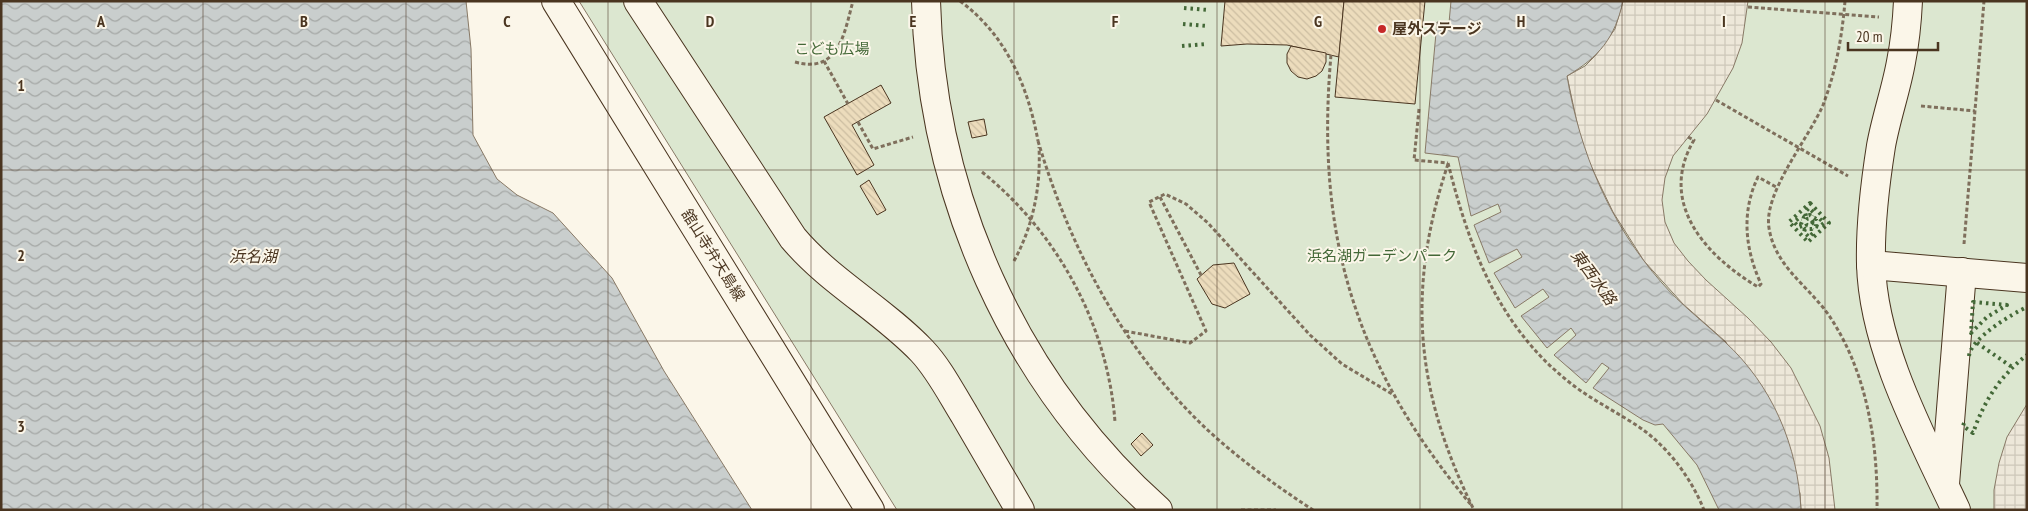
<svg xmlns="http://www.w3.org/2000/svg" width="2028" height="511" viewBox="0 0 2028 511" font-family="'PT Sans Narrow','Noto Sans JP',sans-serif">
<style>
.park{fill:#dce7d0;stroke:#887966}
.plaza{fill:url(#plaza-grid);stroke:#887966}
.water{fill:url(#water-waves);stroke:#887966}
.building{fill:url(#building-back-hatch);stroke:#4a3520}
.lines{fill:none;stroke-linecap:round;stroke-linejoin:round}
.minor-casing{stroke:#4a3520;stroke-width:30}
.major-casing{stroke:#4a3520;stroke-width:30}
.path{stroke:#7f6f5c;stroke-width:3;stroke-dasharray:4 2.5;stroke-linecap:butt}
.minor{stroke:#fbf6e9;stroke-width:28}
.major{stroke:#fbf6e9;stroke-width:28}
.hedge{stroke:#436837;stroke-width:4;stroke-dasharray:2.5 4;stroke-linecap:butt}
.grid{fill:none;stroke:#4a3520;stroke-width:1;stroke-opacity:0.55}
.poi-dot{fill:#c62828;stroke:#fbf6e9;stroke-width:2}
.labels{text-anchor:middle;stroke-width:4;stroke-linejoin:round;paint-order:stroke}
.poi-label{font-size:15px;font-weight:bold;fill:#4a3520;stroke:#fbf6e9;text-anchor:start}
.park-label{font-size:15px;fill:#436837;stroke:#fbf6e9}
.street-label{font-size:15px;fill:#4a3520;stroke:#fbf6e9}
.water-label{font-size:16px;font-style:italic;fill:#4a3520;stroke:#fbf6e9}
.grid-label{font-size:16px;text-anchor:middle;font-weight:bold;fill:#4a3520;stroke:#fbf6e9;stroke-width:4;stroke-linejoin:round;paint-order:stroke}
</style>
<defs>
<pattern id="plaza-grid" width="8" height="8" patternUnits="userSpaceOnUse" patternTransform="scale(1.25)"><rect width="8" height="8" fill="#ede7d9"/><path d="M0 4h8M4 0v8" fill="none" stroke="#cdc7ba"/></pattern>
<pattern id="water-waves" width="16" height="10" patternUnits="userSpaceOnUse" patternTransform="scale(1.25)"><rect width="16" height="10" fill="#c9cecd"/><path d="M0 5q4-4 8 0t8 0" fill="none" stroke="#a5a8a6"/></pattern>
<pattern id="building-back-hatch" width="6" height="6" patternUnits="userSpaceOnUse" patternTransform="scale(1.25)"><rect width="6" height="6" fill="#ecdcbc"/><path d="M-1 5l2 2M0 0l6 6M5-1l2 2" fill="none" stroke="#ccbda1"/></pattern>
</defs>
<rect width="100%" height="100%" fill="#fbf6e9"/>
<polygon class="park" points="579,1 2027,1 2027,510 897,510"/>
<g class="plaza">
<polygon points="1623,1 1748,1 1742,43 1733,68 1707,114 1673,156 1665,178 1662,200 1665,222 1674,243 1688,261 1706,280 1748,318 1771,342 1791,368 1820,426 1829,458 1835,510 1801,510 1800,493 1726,342 1683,304 1644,261 1613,212 1588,160 1579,132 1567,76 1585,66 1596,55 1615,29"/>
<polygon points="2027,404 2027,510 1994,510 1994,490 1999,463 2007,437"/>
</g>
<g class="water">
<polygon points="1,1 466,1 471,49 473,135 497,179 517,195 553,213 612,278 664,371 752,510 1,510"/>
<path d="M1451,1H1623C1615,38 1599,57 1567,76C1580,153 1610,224 1662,283C1681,305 1704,322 1725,342C1772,385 1798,446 1801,510H1719L1697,465L1663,424L1655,425L1643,420L1593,388L1609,368L1602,363L1586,383L1554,355L1576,335L1571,328L1547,348L1521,316L1549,297L1543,289L1515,308L1494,273L1522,257L1517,249L1489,263L1474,225L1501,212L1498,204L1471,216L1458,157L1425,153L1437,22L1449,23Z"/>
</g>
<g class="building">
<polygon points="1225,1 1344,1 1339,57 1287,45 1247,44 1221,46"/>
<polygon points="1344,1 1425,1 1415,104 1335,97"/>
<polygon points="1291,46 1326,53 1326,62 1322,71 1316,76 1307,79 1298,77 1291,71 1287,63 1287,54"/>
<polygon points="881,85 891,103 852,125 874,165 857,175 824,117"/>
<polygon points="984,119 987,135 972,138 968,122"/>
<polygon points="869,180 886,210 877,215 860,186"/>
<polygon points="1234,263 1250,294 1225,308 1212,304 1197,279 1213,265"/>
<polygon points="1142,433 1153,445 1141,456 1131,444"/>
</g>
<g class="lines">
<defs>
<g id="minor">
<path d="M638,1L793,238C830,282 882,309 922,351C939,369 951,393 964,414C983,446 1001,478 1020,510"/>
<path d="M926,1C931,195 1013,380 1158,510"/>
<path d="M1908,1C1907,22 1905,42 1901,62C1896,90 1886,118 1881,146C1875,184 1870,225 1871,264C1873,347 1921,435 1956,510"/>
<polyline points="1871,265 2027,278"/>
<polyline points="1945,484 1962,272"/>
</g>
<polyline id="major" points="556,1 870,510"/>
</defs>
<use href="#minor" class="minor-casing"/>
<use href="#major" class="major-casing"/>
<g class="path">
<path d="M960,1C1006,35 1028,86 1038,141"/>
<path d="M1845,1C1842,37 1836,71 1823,105C1809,138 1763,193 1769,228C1775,266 1807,285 1828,314C1867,371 1878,442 1877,510"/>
<polyline points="1748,7 1879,17"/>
<path d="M1331,55C1315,236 1355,367 1472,506"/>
<polyline points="824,61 848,104"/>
<path d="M795,62C839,74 844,34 853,1"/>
<polyline points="1716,100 1848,176"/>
<polyline points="1921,106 1975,111"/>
<polyline points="1419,109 1414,160 1448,163"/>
<polyline points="858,122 873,149 913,137"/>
<path d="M1688,137L1694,140C1657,203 1706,256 1758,287L1761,284C1745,249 1741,212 1758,177L1778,188"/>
<path d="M1038,141C1072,255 1130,363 1221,442C1250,467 1281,489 1313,510"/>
<path d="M1448,163C1469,247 1498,326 1569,382C1589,398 1611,409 1633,423C1664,442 1690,475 1704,510"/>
<path d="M1448,164C1406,290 1415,391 1474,510"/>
<path d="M982,172C1058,233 1108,326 1115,422"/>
<polyline points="1160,197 1201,275"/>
<polyline points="1964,244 1984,1"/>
<path d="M1014,261C1033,226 1041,187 1039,147"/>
<polyline points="1125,331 1190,343 1206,331 1149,202 1165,194 1186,204 1208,223 1310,335 1342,364 1392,394"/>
<polyline points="1241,510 1276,510"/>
</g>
<use href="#minor" class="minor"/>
<use href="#major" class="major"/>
<g class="hedge">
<polyline points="1184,8 1208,10"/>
<polyline points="1183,24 1207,26"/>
<polyline points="1182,46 1206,44"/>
<polygon points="1810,203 1829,223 1808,242 1789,222"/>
<polyline points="1806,216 1805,212 1809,208 1814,213 1813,216"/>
<circle cx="1809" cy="222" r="3.5"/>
<polyline points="1802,226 1799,227 1794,222 1799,218 1802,219"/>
<polyline points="1816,226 1819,227 1824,223 1819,218 1816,219 1810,215 1804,217 1801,224 1805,229 1812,229 1816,226 1816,219"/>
<polyline points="1805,229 1804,232 1809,237 1813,233 1812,229"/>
<polygon points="1973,302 2007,305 1987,317 1971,333"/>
<polyline points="1977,343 2012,367"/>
<path d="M1969,356C1971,338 2012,314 2027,307"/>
<path d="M1964,423L1963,426L1973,433C1984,401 2000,376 2027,355"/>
</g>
</g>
<path class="grid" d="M203,1V510M406,1V510M608,1V510M811,1V510M1014,1V510M1217,1V510M1420,1V510M1622,1V510M1825,1V510M1,170H2027M1,341H2027"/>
<circle class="poi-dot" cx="1382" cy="29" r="5"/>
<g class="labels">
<g class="poi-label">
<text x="1392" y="34">屋外ステージ</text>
</g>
<g class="park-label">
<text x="832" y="54">こども広場</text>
<text x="1382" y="261">浜名湖ガーデンパーク</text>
</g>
<g class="street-label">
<text transform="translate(713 255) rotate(58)" y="5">舘山寺弁天島線</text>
</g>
<g class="water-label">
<text x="253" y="262">浜名湖</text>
<text transform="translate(1594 277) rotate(54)" y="6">東西水路</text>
</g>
</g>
<g class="grid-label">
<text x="101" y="27">A</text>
<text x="304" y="27">B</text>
<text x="507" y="27">C</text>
<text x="710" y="27">D</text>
<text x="913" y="27">E</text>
<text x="1115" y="27">F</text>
<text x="1318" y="27">G</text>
<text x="1521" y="27">H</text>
<text x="1724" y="27">I</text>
<text x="21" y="91">1</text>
<text x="21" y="261">2</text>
<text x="21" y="432">3</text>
</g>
<rect width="2028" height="511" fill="none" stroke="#4a3520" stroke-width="5"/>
<path d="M1848 42v8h90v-8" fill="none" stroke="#4a3520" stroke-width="2.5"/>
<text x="1856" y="42" font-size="15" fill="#4a3520" stroke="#fbf6e9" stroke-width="4" paint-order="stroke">20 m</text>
</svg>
